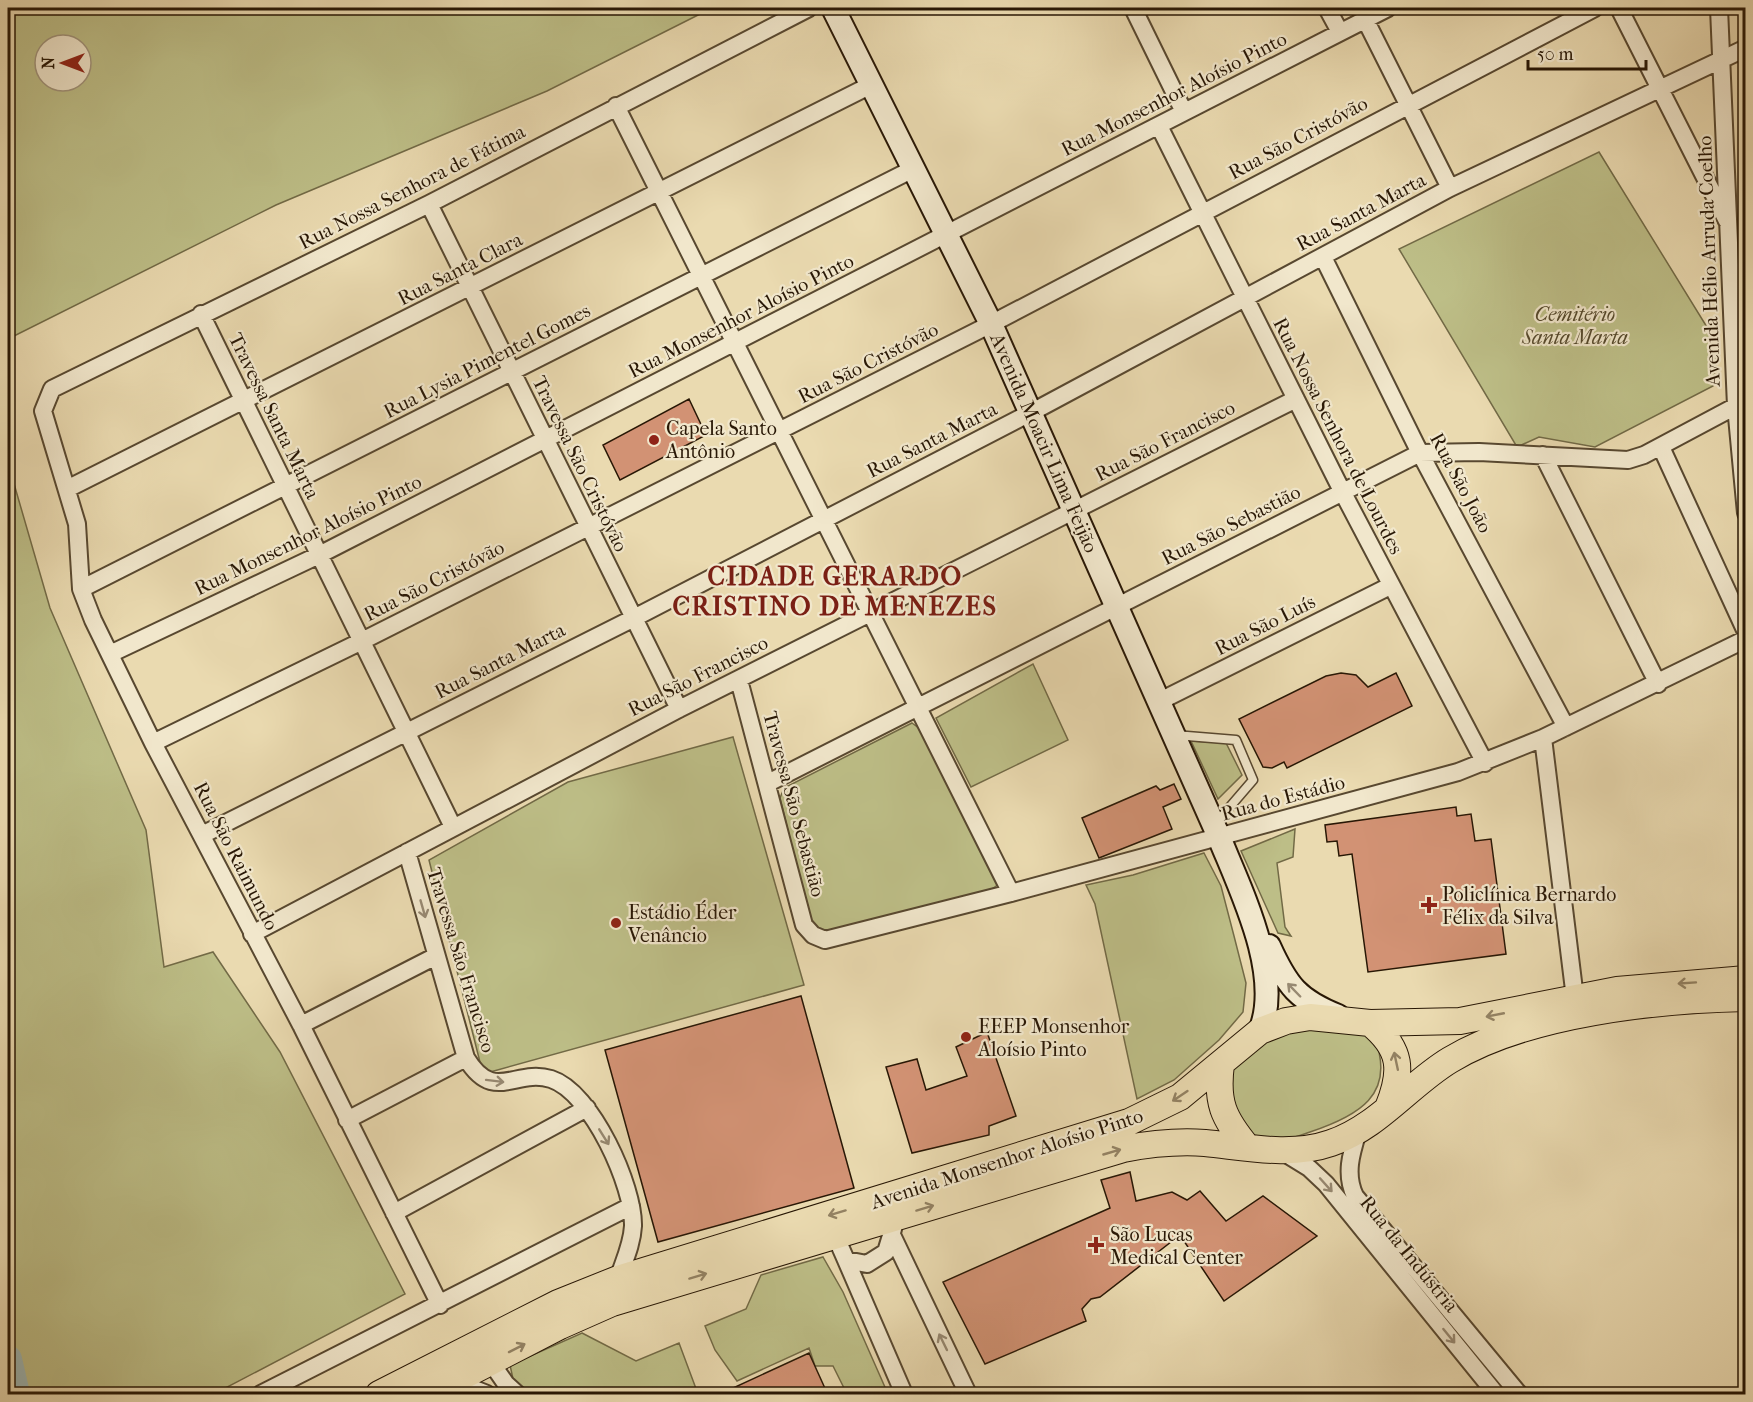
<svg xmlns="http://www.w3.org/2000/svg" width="1753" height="1402" viewBox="0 0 1753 1402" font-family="'IM FELL French Canon',serif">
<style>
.green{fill:#bdbe87;stroke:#726a46;stroke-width:1.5;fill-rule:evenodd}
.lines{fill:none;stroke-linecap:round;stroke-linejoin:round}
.river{stroke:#9cb8b6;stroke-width:28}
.building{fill:#d29274;stroke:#281705;stroke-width:1.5}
.lane-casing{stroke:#584830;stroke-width:11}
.street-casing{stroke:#584830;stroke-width:20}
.secondary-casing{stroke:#281705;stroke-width:26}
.primary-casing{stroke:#281705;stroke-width:28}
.lane{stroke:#f1e7cc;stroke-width:8}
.street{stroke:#f1e7cc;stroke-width:16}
.secondary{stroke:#f1e7cc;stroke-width:22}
.primary{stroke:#eadab0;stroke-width:26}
.oneway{stroke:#978972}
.oneway2{stroke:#938263}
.poi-dot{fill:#8f2418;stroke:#f1e7cc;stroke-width:2}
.labels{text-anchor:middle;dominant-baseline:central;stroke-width:4.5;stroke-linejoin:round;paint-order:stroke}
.street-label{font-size:20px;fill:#281705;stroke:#f1e7cc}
.park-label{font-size:20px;font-style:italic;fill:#55492c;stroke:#f1e7cc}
.poi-label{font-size:20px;fill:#281705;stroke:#f1e7cc;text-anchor:start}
.district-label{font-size:26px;font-weight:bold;letter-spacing:1.5px;fill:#7a1f14;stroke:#f1e7cc}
</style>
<rect width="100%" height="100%" fill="#eadab0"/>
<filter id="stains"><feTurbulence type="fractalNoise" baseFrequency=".00333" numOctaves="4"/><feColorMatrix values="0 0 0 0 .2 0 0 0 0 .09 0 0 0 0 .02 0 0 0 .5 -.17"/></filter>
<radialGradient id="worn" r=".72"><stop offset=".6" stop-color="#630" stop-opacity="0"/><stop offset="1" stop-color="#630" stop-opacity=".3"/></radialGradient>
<path class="green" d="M8,8H712L547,91L276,205L8,339ZM45,45H81V81H45Z
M1599,152L1718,345L1713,386L1595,447L1539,437L1517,447L1399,249Z
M8,463L50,608L146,830L164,967L213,952L280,1052L405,1294L214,1394H8Z
M1033,664L1068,740L971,787L936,718Z
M912,723L920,729L999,884L989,891L830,934L811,925L780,798L784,788Z
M733,737L804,985L483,1074L429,860L568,782Z
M1191,741L1226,743L1242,775L1218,799Z
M1295,829L1293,857L1277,863L1285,927L1291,936L1278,933L1241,851Z
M1204,853L1221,886L1234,936L1246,983L1243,1012L1219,1040L1174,1080L1137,1099L1095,904L1086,885L1133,875Z
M1340,1024L1375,1039C1396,1095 1358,1116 1310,1132C1296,1137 1282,1143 1266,1139C1249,1135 1234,1123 1232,1106C1231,1097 1226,1083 1229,1074C1243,1030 1302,1030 1340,1024Z
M823,1257L843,1292L888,1394H847L833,1366H815L809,1348L737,1381L715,1350L705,1326L746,1309L761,1275Z
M582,1333L636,1361L679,1343L698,1394H530L513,1379L510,1365Z"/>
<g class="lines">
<path class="river" d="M8,1359L16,1394"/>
</g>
<path class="building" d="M689,399L706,435L620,480L603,445Z
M1341,673L1356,675L1368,687L1396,673L1412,706L1287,768L1284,762L1272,768L1263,767L1239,719L1326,676Z
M1174,784L1181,799L1163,807L1172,829L1099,858L1082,818L1156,786L1160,790Z
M1456,807L1457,816L1471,814L1475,841L1491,839L1506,954L1368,972L1352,854L1339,856L1337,841L1327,842L1325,825Z
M801,996L854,1188L658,1242L605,1050Z
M987,1032L1016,1116L989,1126V1135L912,1153L886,1067L917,1059L926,1090L967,1076L956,1047Z
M1130,1172L1136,1201L1172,1192L1187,1200L1200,1191L1226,1221L1263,1196L1317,1236L1224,1301L1180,1235L1100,1297L1091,1299L1082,1309L1086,1321L985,1364L943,1282L1110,1208L1101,1180Z
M809,1353L828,1395H718Z"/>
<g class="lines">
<g class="lane-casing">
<path id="lane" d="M1175,735L1236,740L1253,780L1216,823"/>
</g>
<g class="street-casing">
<path id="street" d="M1133,8L1184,112
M1327,8L1340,32
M1619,8L1727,221
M1719,8L1736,406L1746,513
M1365,19L1450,188
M616,106L1011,893
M1159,126L1342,491L1485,763
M429,204L679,709
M1323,257L1420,453L1566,727
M201,314L453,827
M1661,447L1746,632
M1543,455L1658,684
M67,489L871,85
M81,589L913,169
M110,654L319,555L1388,8
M739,680L804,925L813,935L825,940L1011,893L1458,772L1543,738L1746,639
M1160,701L1390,586
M1543,738L1575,998
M153,743L362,641L991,324L1595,8
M768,783L1420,453L1479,452L1628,460L1644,455L1736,406
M202,835L634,618L1032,412L1450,188L1746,48
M407,852L466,1058C494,1104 515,1068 551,1079C592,1092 634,1187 633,1226C632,1245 624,1261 618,1279
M252,934L679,709L1296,399
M301,1025L436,956
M347,1120L466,1058
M1359,1128C1352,1151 1344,1173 1355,1196L1519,1394
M1283,1152L1309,1168L1326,1184L1496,1394
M394,1213L587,1108
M835,1235L846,1260L867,1264L886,1252L893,1229
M892,1235L968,1394
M846,1260L904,1394
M440,1305L301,1025L153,743L93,620L81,589L77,524L43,411L52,389L429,204L809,8
M490,1361L506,1384L517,1394
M454,1381L487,1394
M261,1394L631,1206"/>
</g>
<g class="secondary-casing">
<path id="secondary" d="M833,8L991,324L1219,837C1241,891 1283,975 1260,1031
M1269,946C1287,986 1298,1000 1338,1016"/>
</g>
<g class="primary-casing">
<path id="primary" d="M1370,1023C1402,1049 1403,1071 1388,1108
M1221,1064C1216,1102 1223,1118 1248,1148
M379,1394L558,1303L618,1279L1129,1122L1180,1097L1260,1031L1286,1021L1310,1017L1370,1023L1460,1021L1617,990L1746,979
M428,1394L560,1326L612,1303L1123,1149C1149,1144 1178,1141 1205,1143C1246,1147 1291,1157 1331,1143C1377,1128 1410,1084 1450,1060C1528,1013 1656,1000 1746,998"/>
</g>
<use href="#lane" class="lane"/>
<use href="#street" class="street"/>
<use href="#secondary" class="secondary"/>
<use href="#primary" class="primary"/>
</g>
<defs><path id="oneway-shaft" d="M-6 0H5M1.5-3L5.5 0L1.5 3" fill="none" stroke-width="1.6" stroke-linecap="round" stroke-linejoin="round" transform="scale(1.5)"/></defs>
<g class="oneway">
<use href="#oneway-shaft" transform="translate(423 909) rotate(74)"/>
<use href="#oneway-shaft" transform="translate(1294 990) rotate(-134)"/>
<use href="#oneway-shaft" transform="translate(495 1081) rotate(7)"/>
<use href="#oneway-shaft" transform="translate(604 1137) rotate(58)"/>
<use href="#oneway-shaft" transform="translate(1326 1185) rotate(48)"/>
<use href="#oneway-shaft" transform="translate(1449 1336) rotate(51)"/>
<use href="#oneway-shaft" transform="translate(943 1342) rotate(-116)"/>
</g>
<g class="oneway2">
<use href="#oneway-shaft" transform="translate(1687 983) rotate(176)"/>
<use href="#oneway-shaft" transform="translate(1495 1015) rotate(169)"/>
<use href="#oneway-shaft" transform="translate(1396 1061) rotate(-102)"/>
<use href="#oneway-shaft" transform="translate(1180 1096) rotate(146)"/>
<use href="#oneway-shaft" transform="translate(1112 1152) rotate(-16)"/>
<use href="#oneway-shaft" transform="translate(925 1208) rotate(-17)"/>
<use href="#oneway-shaft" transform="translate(837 1213) rotate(163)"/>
<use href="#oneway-shaft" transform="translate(698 1276) rotate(-17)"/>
<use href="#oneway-shaft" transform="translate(517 1348) rotate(-27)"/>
</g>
<g class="poi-dot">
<circle cx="654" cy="440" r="6"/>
<path d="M1426 896h6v6h6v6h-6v6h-6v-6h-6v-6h6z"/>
<circle cx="616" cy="923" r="6"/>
<circle cx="966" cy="1037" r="6"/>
<path d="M1093 1236h6v6h6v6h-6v6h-6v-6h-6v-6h6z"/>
</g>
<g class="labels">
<g class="street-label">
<text transform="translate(1174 94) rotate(-27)">Rua Monsenhor Aloísio Pinto</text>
<text transform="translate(1298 138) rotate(-28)">Rua São Cristóvão</text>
<text transform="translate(412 187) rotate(-27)">Rua Nossa Senhora de Fátima</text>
<text transform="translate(1361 212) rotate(-28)">Rua Santa Marta</text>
<text transform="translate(1709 261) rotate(-92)">Avenida Hélio Arruda Coelho</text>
<text transform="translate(460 269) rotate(-27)">Rua Santa Clara</text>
<text transform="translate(741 316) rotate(-27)">Rua Monsenhor Aloísio Pinto</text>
<text transform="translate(487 361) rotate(-27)">Rua Lysia Pimentel Gomes</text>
<text transform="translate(868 363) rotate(-27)">Rua São Cristóvão</text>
<text transform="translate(274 416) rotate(64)">Travessa Santa Marta</text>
<text transform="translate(1338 436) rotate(63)">Rua Nossa Senhora de Lourdes</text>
<text transform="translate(932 440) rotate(-27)">Rua Santa Marta</text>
<text transform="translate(1165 441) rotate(-27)">Rua São Francisco</text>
<text transform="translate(1044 443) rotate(66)">Avenida Moacir Lima Feijão</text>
<text transform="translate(580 464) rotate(64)">Travessa São Cristóvão</text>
<text transform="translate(1461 483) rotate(62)">Rua São João</text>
<text transform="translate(1231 525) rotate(-27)">Rua São Sebastião</text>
<text transform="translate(308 535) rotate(-26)">Rua Monsenhor Aloísio Pinto</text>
<text transform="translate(434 581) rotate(-27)">Rua São Cristóvão</text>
<text transform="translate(1265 625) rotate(-27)">Rua São Luís</text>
<text transform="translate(500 661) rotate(-27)">Rua Santa Marta</text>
<text transform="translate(698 676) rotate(-27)">Rua São Francisco</text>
<text transform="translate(1283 798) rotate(-15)">Rua do Estádio</text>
<text transform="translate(794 804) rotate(75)">Travessa São Sebastião</text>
<text transform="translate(236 856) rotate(63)">Rua São Raimundo</text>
<text transform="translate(461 960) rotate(73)">Travessa São Francisco</text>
<text transform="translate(1007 1159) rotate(-18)">Avenida Monsenhor Aloísio Pinto</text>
<text transform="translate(1409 1254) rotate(51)">Rua da Indústria</text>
</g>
<g class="park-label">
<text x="1575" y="314">Cemitério<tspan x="1575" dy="23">Santa Marta</tspan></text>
</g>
<g class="poi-label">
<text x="666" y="428">Capela Santo<tspan x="666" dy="23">Antônio</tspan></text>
<text x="1442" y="894">Policlínica Bernardo<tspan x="1442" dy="23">Félix da Silva</tspan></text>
<text x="628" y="912">Estádio Éder<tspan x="628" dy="23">Venâncio</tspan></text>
<text x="978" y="1026">EEEP Monsenhor<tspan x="978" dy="23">Aloísio Pinto</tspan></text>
<text x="1110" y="1234">São Lucas<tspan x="1110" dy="23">Medical Center</tspan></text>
</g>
<g class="district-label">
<text x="835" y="576">CIDADE GERARDO<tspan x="835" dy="30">CRISTINO DE MENEZES</tspan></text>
</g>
</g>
<rect width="1753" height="1402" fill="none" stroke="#eadab0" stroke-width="30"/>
<rect x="9" y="9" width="1735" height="1384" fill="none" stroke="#281705" stroke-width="3"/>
<rect x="15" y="15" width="1723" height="1372" fill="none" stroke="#281705" stroke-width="1.5"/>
<g transform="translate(63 63) rotate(270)"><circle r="28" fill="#f1e7cc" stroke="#a1947c" stroke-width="1.5"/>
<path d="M0-4.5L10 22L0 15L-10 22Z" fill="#8f2418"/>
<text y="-9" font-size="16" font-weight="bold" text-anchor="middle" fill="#281705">N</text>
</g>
<path d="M1528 60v9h118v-9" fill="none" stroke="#281705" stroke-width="3"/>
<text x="1537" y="60" font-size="18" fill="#281705" stroke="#f1e7cc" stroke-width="4.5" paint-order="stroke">50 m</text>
<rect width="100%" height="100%" filter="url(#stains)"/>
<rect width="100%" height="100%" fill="url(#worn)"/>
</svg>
